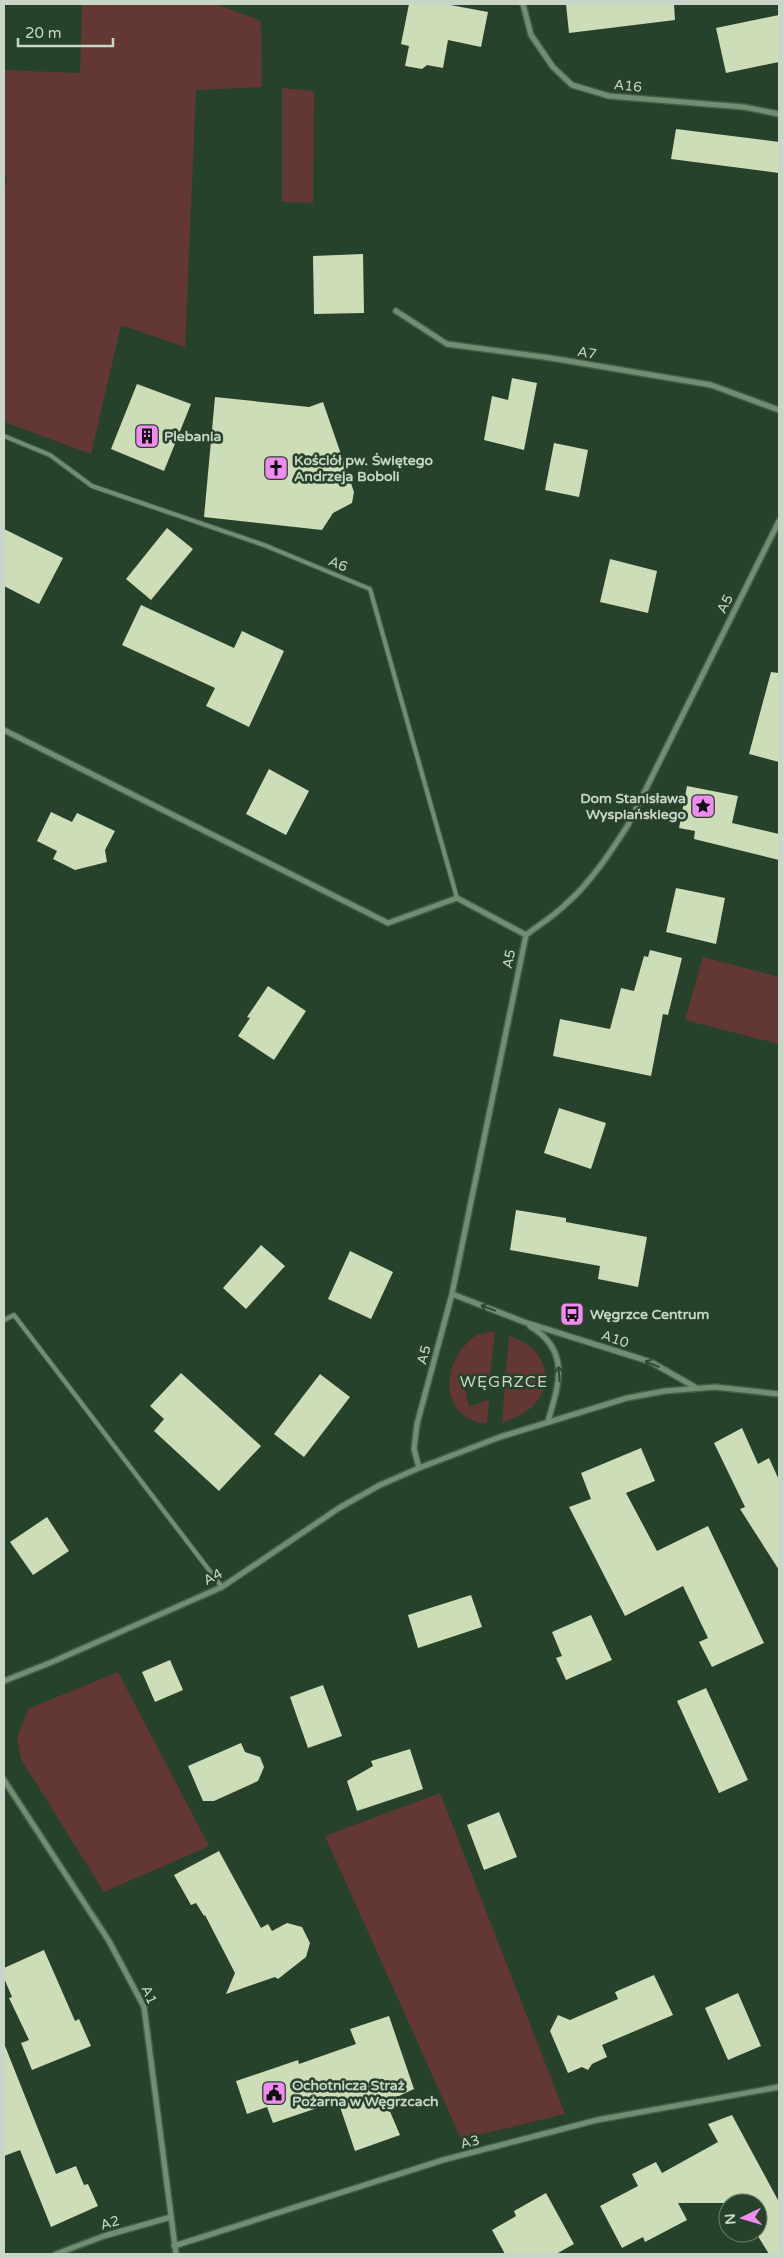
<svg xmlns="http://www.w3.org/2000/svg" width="783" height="2258" viewBox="0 0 783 2258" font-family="'Varela Round',sans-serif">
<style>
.green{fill:#633833}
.building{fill:#cdddb8}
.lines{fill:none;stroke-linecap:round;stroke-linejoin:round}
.service-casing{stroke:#465c48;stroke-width:6}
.minor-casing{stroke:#465c48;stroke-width:8}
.service{stroke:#718e72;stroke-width:4}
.minor{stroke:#718e72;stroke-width:5}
.oneway{stroke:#2e4a31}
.labels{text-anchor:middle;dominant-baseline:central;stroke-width:5;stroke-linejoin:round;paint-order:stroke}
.street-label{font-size:14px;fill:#c7d6c7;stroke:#27422a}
.poi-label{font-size:14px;font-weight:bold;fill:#c7d6c7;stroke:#27422a;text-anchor:start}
.quarter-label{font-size:16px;letter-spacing:1px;fill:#c7d6c7;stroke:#27422a}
</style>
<rect width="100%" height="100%" fill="#27422a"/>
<path class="green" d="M82,4H216L261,21L262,87L196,90L185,347L121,325L91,454L4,422V196L7,178L4,174V70L80,73Z
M282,88L314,91L313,203L282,202Z
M703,957L779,977V1044L685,1020Z
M495,1331L490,1375L464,1384L469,1406L489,1400L487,1424C439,1419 440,1362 473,1338C478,1333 488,1333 495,1331Z
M509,1336C538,1344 557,1372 538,1400C530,1412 515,1418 502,1423Z
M118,1672L209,1846L104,1892L21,1759L17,1738L28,1709Z
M440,1793L565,2114L461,2139L325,1836Z"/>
<path class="building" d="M409,4H445L488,12L481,47L448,40L443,68L427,65L422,69L405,66L409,46L401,44Z
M566,4H674L675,20L569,33Z
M779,15V62L726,73L716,28Z
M676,129L779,142V173L671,159Z
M363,254L364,313L314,314L313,256Z
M512,378L537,383L524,450L484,440L492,396L508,400Z
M137,384L191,404L164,471L111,449Z
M215,397L309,407L323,402L354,492L352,503L333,513L322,530L204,517Z
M554,443L588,450L579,497L545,490Z
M167,528L193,549L151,600L126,579Z
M4,529L63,558L39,604L4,586Z
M610,559L657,571L648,613L600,602Z
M141,605L234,648L242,631L284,651L249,727L206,706L215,688L122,645Z
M771,672L779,673V762L749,754Z
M269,769L309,791L286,835L246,814Z
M687,786L738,796L732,823L779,834V860L694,839L695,831L679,828Z
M51,812L72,822L77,813L115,831L105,850L107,862L75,870L53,859L57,851L37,841Z
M676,888L725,898L716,944L666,932Z
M650,950L682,958L668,1015L663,1014L651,1076L553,1056L560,1019L610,1029L621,988L634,991L644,956L648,957Z
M268,986L306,1011L274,1060L238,1036L250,1018L247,1017Z
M559,1108L606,1123L591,1169L544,1153Z
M516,1210L566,1218V1222L647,1237L638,1287L598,1279L600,1266L510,1250Z
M261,1245L285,1266L246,1309L223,1288Z
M350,1251L393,1272L371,1319L328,1299Z
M181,1373L261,1446L219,1491L154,1431L164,1419L150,1406Z
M320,1374L350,1397L304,1457L274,1434Z
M742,1428L758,1464L769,1458L779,1480V1570L740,1509L745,1507L714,1443Z
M641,1448L655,1481L626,1493L657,1551L708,1526L764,1643L712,1667L699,1642L708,1638L683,1586L625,1616L569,1507L591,1499L581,1473Z
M47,1517L69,1551L33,1575L10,1542Z
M471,1595L482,1627L418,1648L408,1615Z
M591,1615L612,1660L566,1680L556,1658L562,1656L552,1632Z
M170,1660L183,1690L155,1702L142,1672Z
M323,1685L342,1736L308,1748L290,1697Z
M706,1688L748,1780L719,1793L677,1701Z
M241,1743L245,1752L260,1757L264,1767L258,1781L214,1801H203L188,1766Z
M410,1749L423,1789L357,1811L347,1781L373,1766L371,1761Z
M499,1812L517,1857L484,1870L467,1825Z
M219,1851L261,1928L268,1924L272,1931L287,1923L302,1927L310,1943L306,1957L278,1979L275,1977L226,1994L235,1973L205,1915L204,1916L196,1903L191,1905L174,1875Z
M44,1950L75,2021L79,2019L91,2046L32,2070L21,2043L29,2040L9,1998L12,1997L4,1978V1968Z
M654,1975L673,2015L602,2045L607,2057L592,2064L588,2070L582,2067L568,2073L550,2031L558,2015L570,2020L618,1999L615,1992Z
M738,1993L761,2046L728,2060L705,2008Z
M389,2016L414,2089L386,2102L400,2135L355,2151L338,2101L273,2123L267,2107L247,2114L236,2081L298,2060L299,2064L356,2044L350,2029Z
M5,2046L56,2174L76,2166L84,2185L88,2184L98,2206L51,2227L20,2150L4,2156Z
M732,2115L779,2202V2254H769L756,2233H758V2203H678L687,2220L645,2242L643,2237L622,2248L600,2206L638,2186L632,2174L656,2162L662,2173L718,2142L708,2124Z
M546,2193L574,2244L556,2254H505L492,2230L516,2216L514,2211Z"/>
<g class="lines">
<g class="service-casing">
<path id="service" d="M4,436L50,455L92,486L264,545L370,589L457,898
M4,1320L14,1315L222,1587"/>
</g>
<g class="minor-casing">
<path id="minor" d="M523,4L531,35L553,67L572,85L609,96L744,107L779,114
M396,311L447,344L551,358L711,385L779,410
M4,730L388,923L457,898L526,935
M452,1294L524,1322L651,1362L695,1387
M530,1326C571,1351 559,1384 548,1421
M419,1468L414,1449L417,1424L452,1294L526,935C539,925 554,916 566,904C591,882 610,853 628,825L779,521
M4,1681L52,1662L222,1587L339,1508L380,1485L419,1468L500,1437L627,1398L665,1391L715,1387L779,1394
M4,1780L109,1941L144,2007L176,2254
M174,2246L443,2160L597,2120L779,2087
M56,2254L104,2236L171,2217"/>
</g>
<use href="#service" class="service"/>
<use href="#minor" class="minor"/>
</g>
<defs><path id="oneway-shaft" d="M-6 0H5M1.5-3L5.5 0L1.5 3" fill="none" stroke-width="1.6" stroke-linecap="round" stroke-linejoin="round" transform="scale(1.25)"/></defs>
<g class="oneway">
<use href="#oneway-shaft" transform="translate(488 1308) rotate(-159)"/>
<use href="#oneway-shaft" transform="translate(652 1364) rotate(-157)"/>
<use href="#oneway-shaft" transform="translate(559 1374) rotate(-94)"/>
</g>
<defs>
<g id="building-square" transform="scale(1.25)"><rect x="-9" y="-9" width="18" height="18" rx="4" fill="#f28af3" stroke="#27422a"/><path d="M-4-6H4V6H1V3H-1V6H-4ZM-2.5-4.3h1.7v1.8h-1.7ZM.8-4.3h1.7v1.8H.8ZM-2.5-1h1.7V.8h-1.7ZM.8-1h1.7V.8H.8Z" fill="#111"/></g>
<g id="church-square" transform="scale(1.25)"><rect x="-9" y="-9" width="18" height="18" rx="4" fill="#f28af3" stroke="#27422a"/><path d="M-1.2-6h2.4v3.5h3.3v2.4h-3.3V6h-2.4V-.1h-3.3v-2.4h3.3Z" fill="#111"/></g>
<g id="sight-square" transform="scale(1.25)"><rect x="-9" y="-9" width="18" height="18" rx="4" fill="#f28af3" stroke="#27422a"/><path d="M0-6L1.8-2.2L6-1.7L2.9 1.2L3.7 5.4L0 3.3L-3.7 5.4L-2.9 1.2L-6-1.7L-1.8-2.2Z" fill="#111"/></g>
<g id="bus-square" transform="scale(1.25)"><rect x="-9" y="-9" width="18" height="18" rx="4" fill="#f28af3" stroke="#27422a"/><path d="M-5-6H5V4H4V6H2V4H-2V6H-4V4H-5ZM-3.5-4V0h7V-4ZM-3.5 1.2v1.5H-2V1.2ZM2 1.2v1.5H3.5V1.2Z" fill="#111"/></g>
<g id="civic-square" transform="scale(1.25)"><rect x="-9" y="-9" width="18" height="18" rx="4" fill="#f28af3" stroke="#27422a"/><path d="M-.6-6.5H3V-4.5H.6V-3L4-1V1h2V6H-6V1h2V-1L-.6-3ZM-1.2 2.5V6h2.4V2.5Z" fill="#111"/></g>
</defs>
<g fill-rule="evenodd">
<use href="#building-square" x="147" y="436"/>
<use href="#church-square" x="276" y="468"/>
<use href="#sight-square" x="703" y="806"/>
<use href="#bus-square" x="572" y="1314"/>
<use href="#civic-square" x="274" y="2093"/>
</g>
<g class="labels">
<g class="street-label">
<text transform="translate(628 86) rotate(6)">A16</text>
<text transform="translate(587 353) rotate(10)">A7</text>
<text transform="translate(338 564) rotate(23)">A6</text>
<text transform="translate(725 604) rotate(-64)">A5</text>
<text transform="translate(509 959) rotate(-78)">A5</text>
<text transform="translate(615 1339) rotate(18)">A10</text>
<text transform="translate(424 1355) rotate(-75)">A5</text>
<text transform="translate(213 1577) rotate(-28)">A4</text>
<text transform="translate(149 1995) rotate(66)">A1</text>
<text transform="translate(470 2142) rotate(-15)">A3</text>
<text transform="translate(110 2223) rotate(-17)">A2</text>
</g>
<g class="poi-label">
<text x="164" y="436">Plebania</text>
<text x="294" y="460">Kościół pw. Świętego<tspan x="294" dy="16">Andrzeja Boboli</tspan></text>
<text x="686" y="798" text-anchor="end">Dom Stanisława<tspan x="686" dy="16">Wyspiańskiego</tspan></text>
<text x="590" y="1314">Węgrzce Centrum</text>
<text x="292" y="2085">Ochotnicza Straż<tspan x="292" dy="16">Pożarna w Węgrzcach</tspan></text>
</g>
<g class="quarter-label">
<text x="504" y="1382">WĘGRZCE</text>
</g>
</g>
<rect width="783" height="2258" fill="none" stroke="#c7d6c7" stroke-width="10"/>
<g transform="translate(743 2218) rotate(265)"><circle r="24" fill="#27422a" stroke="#677d69"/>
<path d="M0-4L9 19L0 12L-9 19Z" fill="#f28af3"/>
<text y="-8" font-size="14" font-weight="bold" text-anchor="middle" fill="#c7d6c7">N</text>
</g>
<path d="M18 38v8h95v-8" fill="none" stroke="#c7d6c7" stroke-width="2.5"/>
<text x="25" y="38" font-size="15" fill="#c7d6c7" stroke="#27422a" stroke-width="4" paint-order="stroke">20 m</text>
</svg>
